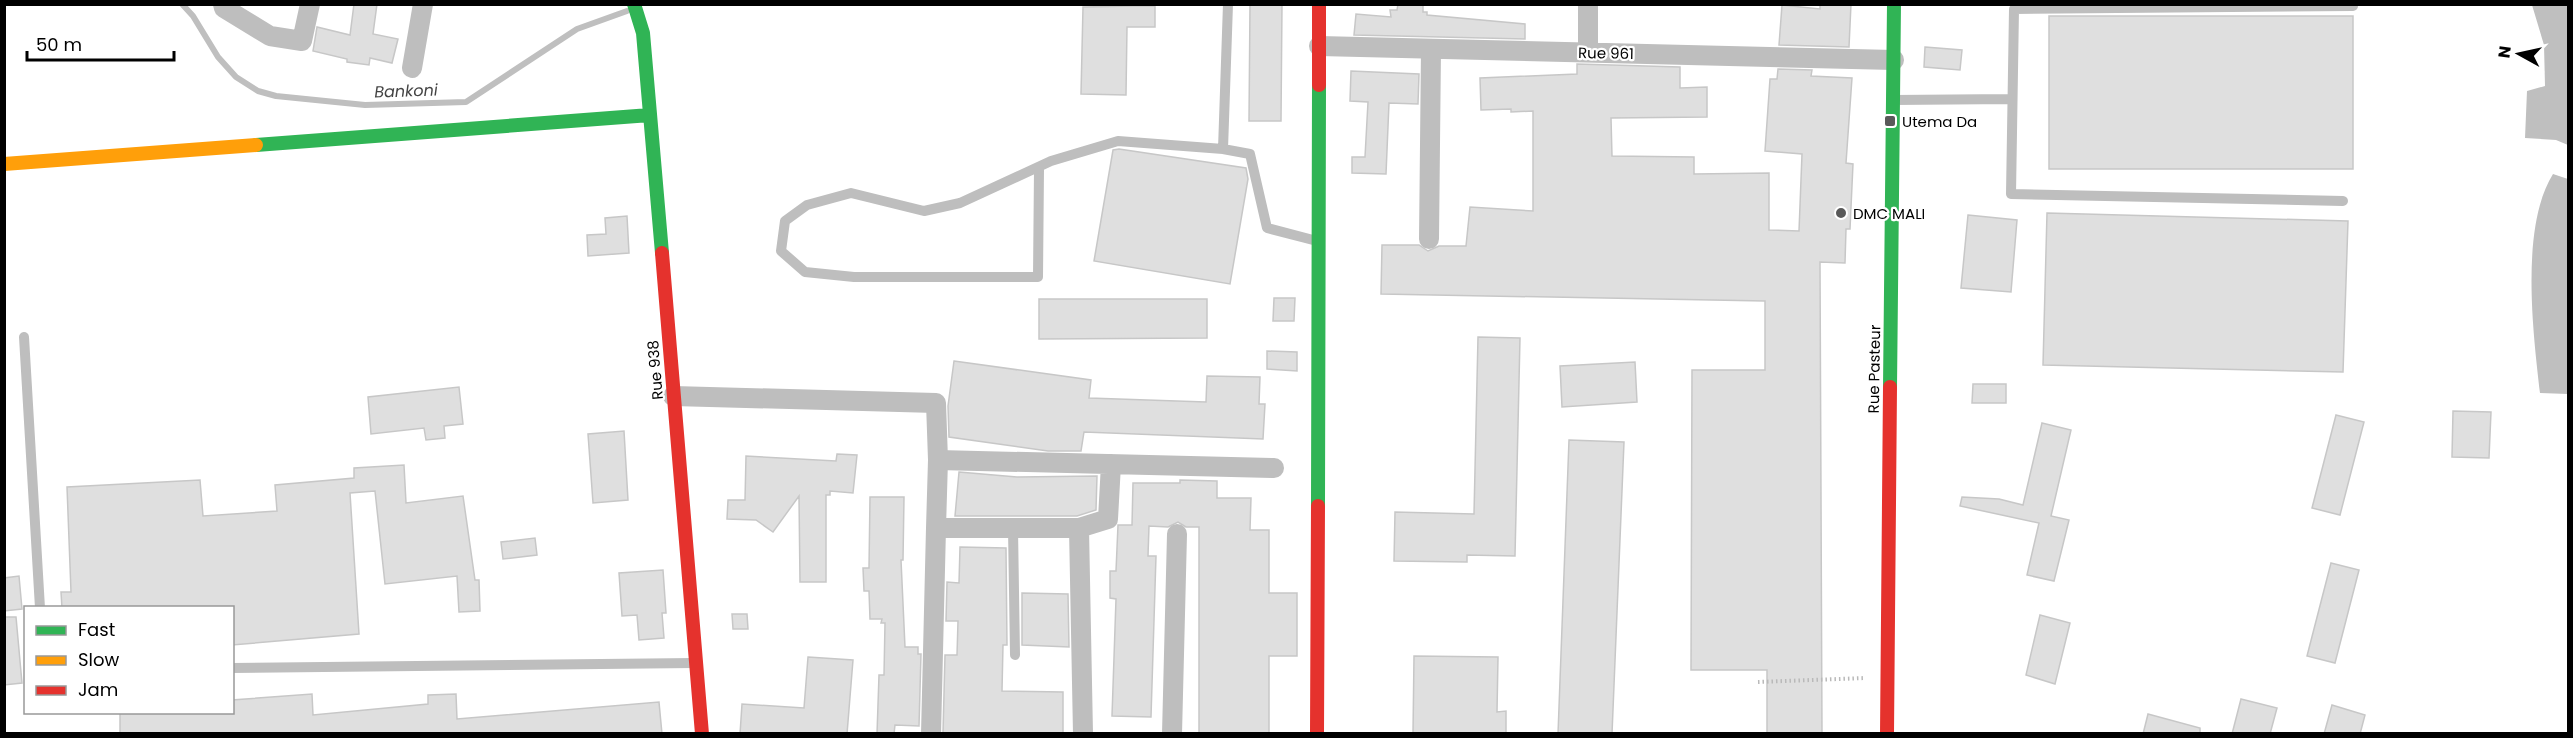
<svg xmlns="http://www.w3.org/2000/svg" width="2573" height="738" viewBox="0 0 2573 738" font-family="Poppins,sans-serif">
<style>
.water{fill:#bfbfbf}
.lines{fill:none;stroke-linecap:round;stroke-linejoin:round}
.stream{stroke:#bfbfbf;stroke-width:6}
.building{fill:#dfdfdf;stroke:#c7c7c7;stroke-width:1.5}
.path{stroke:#b9b9b9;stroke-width:4;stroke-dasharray:1.5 3;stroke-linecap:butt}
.lane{stroke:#bebebe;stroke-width:10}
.street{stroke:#bebebe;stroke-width:20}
.fast{stroke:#30b455;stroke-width:14}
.slow{stroke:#ff9f0a;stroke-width:14}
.jam{stroke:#e5322d;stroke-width:14}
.poi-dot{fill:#595959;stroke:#fff;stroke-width:2}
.labels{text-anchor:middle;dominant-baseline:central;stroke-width:4.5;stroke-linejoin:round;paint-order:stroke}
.street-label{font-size:15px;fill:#000;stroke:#fff}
.poi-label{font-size:15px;fill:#000;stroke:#fff;text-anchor:start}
.water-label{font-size:16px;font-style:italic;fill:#444;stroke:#fff}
</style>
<rect width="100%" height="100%" fill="#fff"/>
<path class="water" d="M2532,5H2568V145L2556,140L2525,138L2527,91L2545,86L2544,45Z
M2553,174L2568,179V394L2540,393C2533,332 2520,227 2553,174Z"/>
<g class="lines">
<path class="stream" d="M182,4L193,16L218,57L236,77L258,91L276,96L365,105L466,102L577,29L627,11"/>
</g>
<path class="building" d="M354,4H377L373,34L398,39L392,63L370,58L369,65L347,62V59L313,51L317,27L350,35Z
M1250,4H1282L1281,121H1249Z
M1398,4H1423V12H1427V15L1525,24V39L1354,35L1356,14L1391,17L1390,10H1397Z
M1820,4H1851L1849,47L1779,45L1782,5L1820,9Z
M1133,6H1155V27H1127L1126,95L1081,94L1083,7Z
M2049,16H2353V169H2049Z
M1925,47L1962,50L1960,70L1924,67Z
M1577,64L1680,67V88L1707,87V117L1611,118L1612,156L1694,157V174L1769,173V230L1799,231L1802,154L1765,151L1770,79H1777L1778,69L1812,70L1811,76L1852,78L1846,163L1853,164L1850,229H1846L1845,263L1820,262L1822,734H1767V670H1691L1692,370H1765V301L1381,294L1382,245H1419L1428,251L1439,246H1466L1470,207L1533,211V111L1511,112V109L1481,110L1480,78L1577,74Z
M1351,71L1419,74L1418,104L1389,103L1386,174L1352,173V157H1365L1368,102L1350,101Z
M1119,149L1246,168L1248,179L1230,284L1094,261L1113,150Z
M2047,213L2348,221L2343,372L2043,365Z
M1968,215L2017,220L2011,292L1961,288Z
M627,216L629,253L588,256L587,235L606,234L605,218Z
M1274,298H1295L1294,321H1273Z
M1039,299H1207V338L1039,339Z
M1478,337L1520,338L1515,556L1467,555V562L1394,561L1395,512L1474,514Z
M1267,351L1297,352V371L1267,369Z
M954,361L1091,380L1089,398L1206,402L1207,376L1260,377L1259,404H1265L1263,439L1084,432L1081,451H1048L949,437L948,406Z
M1635,362L1637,402L1562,407L1560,366Z
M1973,384H2006V403H1972Z
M459,387L463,424L444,426L445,438L426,440L424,428L371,434L368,397Z
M2453,411L2491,412L2489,458L2452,457Z
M2336,415L2364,422L2340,515L2312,508Z
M2042,423L2071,430L2051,516L2069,520L2054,581L2027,575L2039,523L1960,506L1962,497L1999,499L2023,505Z
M624,431L628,500L593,503L588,434Z
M1569,440L1624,442L1612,734H1558Z
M837,454L857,455L853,493L830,491V495H826V582H800L799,496L773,532L756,520L727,519L728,500H745L746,456L836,461Z
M404,465L406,503L463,496L475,580H479L480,611L459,612L457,576L385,584L375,491L350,493L359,634L232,645V608H62L61,592H71L67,487L200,480L203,516L277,511L275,485L354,478V468Z
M959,472L1017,477L1097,476L1096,510L1077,516H955Z
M1180,480L1217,481V498H1251L1250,530H1269V593H1297V656H1269V734H1199V527H1186L1178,522L1168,527L1149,526L1148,556H1156L1151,717L1112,716L1116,599L1110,598V571H1116L1118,525H1132L1133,483H1180Z
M870,497H904L903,560H901L905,647H918V654H921L919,726L895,725L894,734H877L879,675H884L885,623H881L882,619H870L869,591H864L863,568H869Z
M535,538L537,555L503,559L501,542Z
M960,547L1006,548L1007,645H1003L1002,691L1063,692V734L943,733L945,655H957L958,621H946L947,582L959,583Z
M2331,563L2359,570L2335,663L2307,656Z
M663,570L666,613H662L664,638L639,640L637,615L622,616L619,573Z
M19,576L22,609L4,611V578Z
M1022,593L1068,594L1069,647L1022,645Z
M732,614H747L748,629H733Z
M2040,615L2070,623L2055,684L2026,675Z
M4,617H16L22,683L4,685Z
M1414,656L1498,657L1497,712L1506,711V734H1413Z
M808,657L853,660L847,734H740L742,704L804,708Z
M312,694L313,715L428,704V695L456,694L457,719L659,702L662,734H120V712H232V700Z
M2241,699L2277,708L2270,734H2232Z
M2332,705L2365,715L2360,734H2324Z
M2148,714L2200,728V734H2143Z"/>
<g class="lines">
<path class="path" d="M1758,682L1865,678"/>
<path class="lane" d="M1893,100L2012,99
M1223,149L1250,154L1267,228L1317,241
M1039,169L1038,277H854L805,272L781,251L785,221L807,205L851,193L924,211L960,203L1051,161L1118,141L1223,149L1228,4
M2343,201L2011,194L2014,9L2353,6
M24,337L40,608
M1013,528L1015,655
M232,668L694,663"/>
<path class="street" d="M223,4L224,8L270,36L302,41L310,4
M1588,4V52
M1319,46L1894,60
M412,68L423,4
M1429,239L1431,49
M673,396L936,403L938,460
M936,528L938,460L1274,468
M1079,528L1083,734
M931,734L936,528H1079L1108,519L1111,464
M1172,734L1177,534"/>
<path class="fast" d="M634,4L643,33L662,253
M256,145L650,115
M1890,387L1894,4
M1318,506L1319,85"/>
<path class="slow" d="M4,164L256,145"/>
<path class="jam" d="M1319,85V4
M662,253L702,734
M1317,734L1318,506
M1887,734L1890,387"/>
</g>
<g class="poi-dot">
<rect x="1884" y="115" width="12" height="12" rx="3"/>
<circle cx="1841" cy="213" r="6"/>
</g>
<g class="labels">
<g class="street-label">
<text transform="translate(1606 53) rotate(1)">Rue 961</text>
<text transform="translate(1874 369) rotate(-89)">Rue Pasteur</text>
<text transform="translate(655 370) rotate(-95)">Rue 938</text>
</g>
<g class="poi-label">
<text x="1902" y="121">Utema Da</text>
<text x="1853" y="213">DMC MALI</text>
</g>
<g class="water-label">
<text transform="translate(406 91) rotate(-2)">Bankoni</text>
</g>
</g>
<rect width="2573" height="738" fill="none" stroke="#000000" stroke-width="12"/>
<rect x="24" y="606" width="210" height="108" fill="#ffffff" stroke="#999999" stroke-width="1.5"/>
<rect x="36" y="626" width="30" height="9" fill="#30b455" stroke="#999999" stroke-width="1.5"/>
<text x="78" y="636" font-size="18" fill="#000000">Fast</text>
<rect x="36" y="656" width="30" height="9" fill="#ff9f0a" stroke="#999999" stroke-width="1.5"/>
<text x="78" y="666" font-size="18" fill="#000000">Slow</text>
<rect x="36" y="686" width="30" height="9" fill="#e5322d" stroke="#999999" stroke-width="1.5"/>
<text x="78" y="696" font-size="18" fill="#000000">Jam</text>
<g transform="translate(2519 54) rotate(278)" stroke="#ffffff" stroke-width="4.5" paint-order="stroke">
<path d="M0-4.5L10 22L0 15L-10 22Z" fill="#000000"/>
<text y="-9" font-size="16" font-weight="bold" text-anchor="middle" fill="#000000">N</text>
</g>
<path d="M27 51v9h147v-9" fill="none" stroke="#000000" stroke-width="3"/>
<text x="36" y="51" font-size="18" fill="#000000" stroke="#ffffff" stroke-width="4.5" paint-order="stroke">50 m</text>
</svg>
